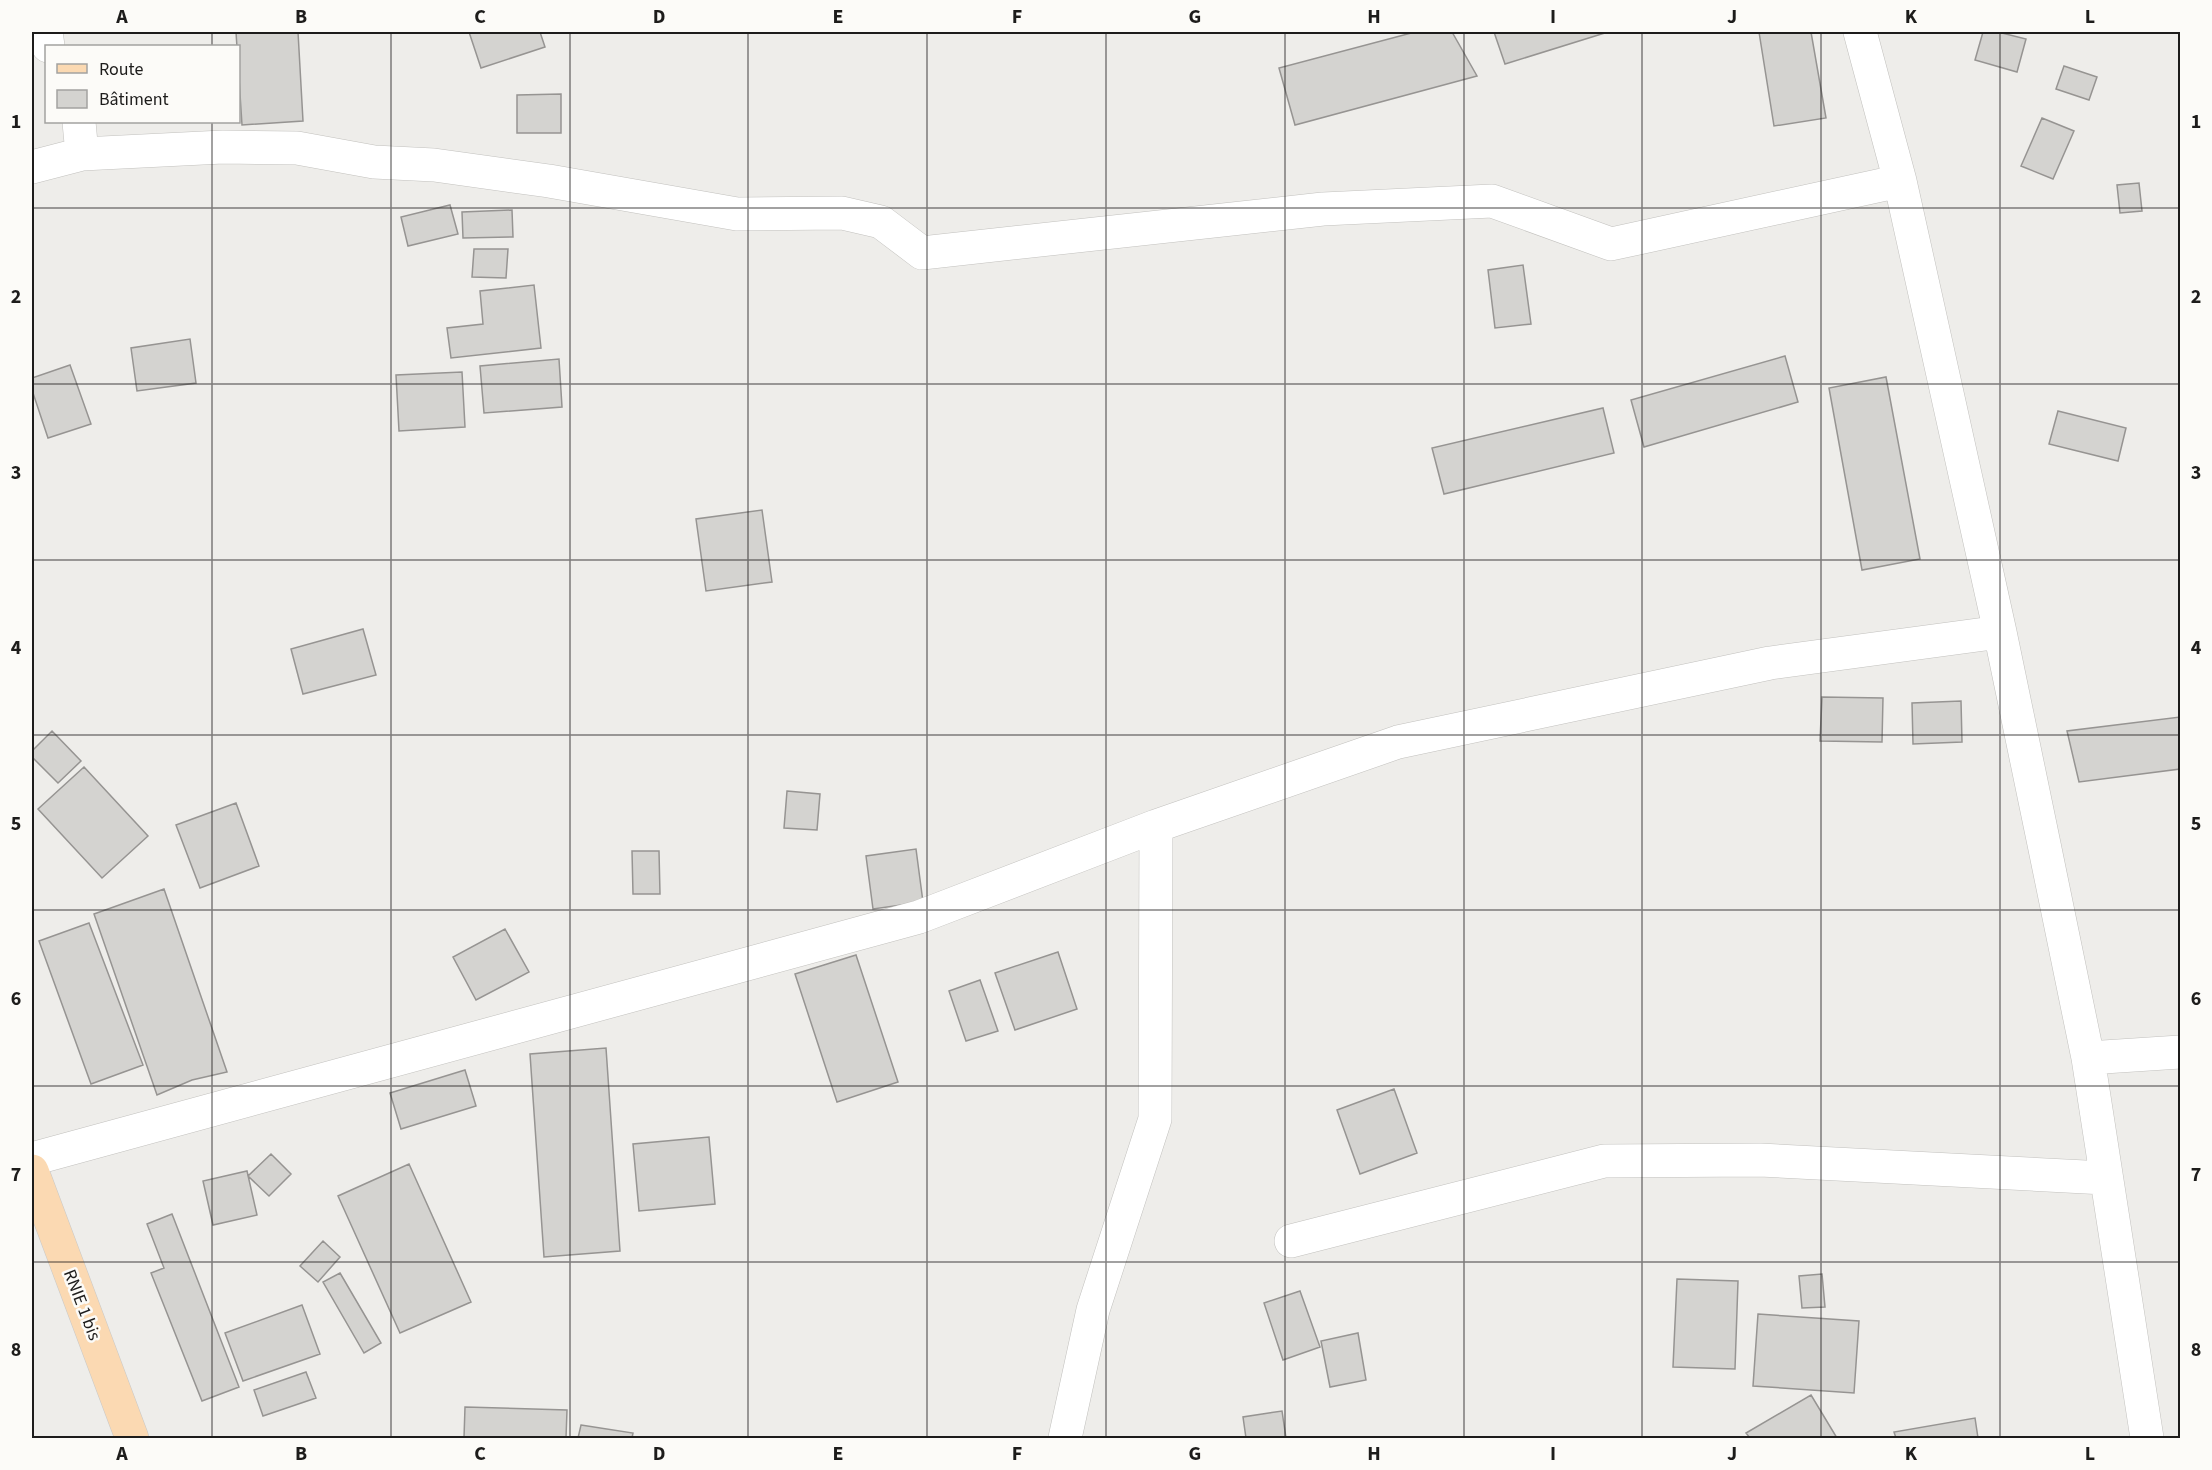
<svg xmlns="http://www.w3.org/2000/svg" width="2212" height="1470" viewBox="0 0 2212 1470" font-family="'Source Sans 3',sans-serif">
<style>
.building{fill:#d4d3d0;stroke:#969492;stroke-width:1.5}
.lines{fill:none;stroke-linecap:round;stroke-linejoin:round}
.minor-casing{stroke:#c2c1be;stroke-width:34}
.major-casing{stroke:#c9c9c8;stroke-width:34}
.minor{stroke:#fff;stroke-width:33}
.major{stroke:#fbd9b2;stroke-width:33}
.grid{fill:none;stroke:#1d1c1b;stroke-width:1.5;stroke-opacity:0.55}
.labels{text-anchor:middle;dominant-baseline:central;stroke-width:5;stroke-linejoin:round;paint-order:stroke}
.street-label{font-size:18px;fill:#1d1c1b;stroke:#fcfbf8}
.neatline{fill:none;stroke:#1d1c1b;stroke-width:2}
.grid-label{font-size:20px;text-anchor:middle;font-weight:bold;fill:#1d1c1b}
</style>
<rect width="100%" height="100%" fill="#eeedea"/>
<path class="building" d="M236,32H298L303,121L242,125Z
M469,32H540L545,47L481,68Z
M1415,32H1452L1477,76L1295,125L1279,68Z
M1494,32H1608L1505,64Z
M1759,32H1811L1826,118L1774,126Z
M1983,32H1998L2026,39L2017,72L1975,60Z
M2064,66L2097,77L2089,100L2056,89Z
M561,94V133H517V95Z
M2042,118L2074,131L2053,179L2021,166Z
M2139,183L2142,211L2120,213L2117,185Z
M450,205L458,234L408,246L401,217Z
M512,210L513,237L463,238L462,212Z
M474,249H508L506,278L472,277Z
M1523,265L1531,324L1495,328L1488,270Z
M534,285L541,348L451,358L447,328L483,324L480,291Z
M190,339L196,383L137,391L131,348Z
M1785,356L1798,402L1644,447L1631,400Z
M559,359L562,407L484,413L480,366Z
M70,365L91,424L48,438L32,390V378Z
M462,372L465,427L399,431L396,375Z
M1886,377L1920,559L1862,570L1829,388Z
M1603,408L1614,453L1444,494L1432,448Z
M2058,411L2126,428L2118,461L2049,444Z
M762,510L772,582L706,591L696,519Z
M363,629L376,675L303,694L291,649Z
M1822,697L1883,698L1882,742L1820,741Z
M1961,701L1962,742L1913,744L1912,703Z
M2180,717V769L2079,782L2067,731Z
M52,731L81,761L58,783L32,757V751Z
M84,767L148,836L102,878L38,809Z
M787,791L820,794L817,830L784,828Z
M236,803L259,866L200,888L176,825Z
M916,849L923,902L873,909L866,856Z
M632,851H659L660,894H633Z
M164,889L227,1072L192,1080L157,1095L94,914Z
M89,923L143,1065L91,1084L39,941Z
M505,929L529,972L476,1000L453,957Z
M1058,952L1077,1009L1015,1030L995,973Z
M856,955L898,1082L837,1102L795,974Z
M980,980L998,1031L966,1041L949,991Z
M606,1048L620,1251L544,1257L530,1054Z
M465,1070L476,1106L401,1129L390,1093Z
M1394,1089L1417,1153L1360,1174L1337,1110Z
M709,1137L715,1204L639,1211L633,1144Z
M271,1154L291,1174L269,1196L248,1176Z
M409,1164L471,1302L400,1333L338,1196Z
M247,1171L257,1215L213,1225L203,1181Z
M172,1214L239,1387L202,1401L151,1273L164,1268L147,1224Z
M323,1241L340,1257L318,1282L300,1266Z
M340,1273L381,1343L364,1353L323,1282Z
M1822,1274L1825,1307L1802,1308L1799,1276Z
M1677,1279L1738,1281L1735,1369L1673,1367Z
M1300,1291L1320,1347L1283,1360L1264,1303Z
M302,1305L320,1354L243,1381L225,1333Z
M1758,1314L1859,1321L1854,1393L1753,1386Z
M1358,1333L1366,1380L1330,1387L1321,1341Z
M306,1372L316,1398L263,1416L254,1390Z
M1811,1395L1837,1438H1750L1746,1433Z
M465,1407L567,1410L566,1438H464Z
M1282,1411L1286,1438H1246L1243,1417Z
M1975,1418L1978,1438H1896L1894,1432Z
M581,1425L633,1433L632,1438H578Z"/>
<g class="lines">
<g class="minor-casing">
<path id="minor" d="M46,32L48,46
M1860,32L1900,181L2000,632L2044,844L2088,1058L2147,1438
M79,122L82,154
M32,167L82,154L223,147L297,148L374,162L434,165L549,181L737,214L842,213L881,222L922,253L1323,209L1492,201L1611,244L1900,181
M2088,1058L2180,1052
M32,1159L919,917L1156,826L1398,742L1770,663L2000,632
M1291,1241L1604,1161L1760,1160L2105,1178
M1065,1438L1093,1310L1155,1119L1156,826"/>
</g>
<g class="major-casing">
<path id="major" d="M32,1171L132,1438"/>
</g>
<use href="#minor" class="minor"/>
<use href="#major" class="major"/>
</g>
<path class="grid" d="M212,32V46M391,32V1438M570,32V1438M748,32V1438M927,32V1438M1106,32V1438M1285,32V1438M1464,32V1438M1642,32V1438M1821,32V1438M2000,32V1438M212,122V1438M32,208H2180M32,384H2180M32,560H2180M32,735H2180M32,910H2180M32,1086H2180M32,1262H2180"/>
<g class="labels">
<g class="street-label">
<text transform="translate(82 1305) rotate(69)">RNIE 1 bis</text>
</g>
</g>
<rect width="2212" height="1470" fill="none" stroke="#fcfbf8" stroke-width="66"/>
<rect x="45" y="45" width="195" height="78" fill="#fcfbf8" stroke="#a3a2a0" stroke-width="1.5"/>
<rect x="57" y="64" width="30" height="9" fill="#fbd9b2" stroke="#a3a2a0" stroke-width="1.5"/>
<text x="99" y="75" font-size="18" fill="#1d1c1b">Route</text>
<rect x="57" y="90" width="30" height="18" fill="#d4d3d0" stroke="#a3a2a0" stroke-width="1.5"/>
<text x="99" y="105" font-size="18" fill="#1d1c1b">Bâtiment</text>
<rect x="33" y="33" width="2146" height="1404" class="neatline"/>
<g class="grid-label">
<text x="122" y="23">A</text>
<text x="301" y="23">B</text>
<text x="480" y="23">C</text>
<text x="659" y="23">D</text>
<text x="838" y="23">E</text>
<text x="1017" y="23">F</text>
<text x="1195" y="23">G</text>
<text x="1374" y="23">H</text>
<text x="1553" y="23">I</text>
<text x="1732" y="23">J</text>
<text x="1911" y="23">K</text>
<text x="2090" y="23">L</text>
<text x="16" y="128">1</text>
<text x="2196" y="128">1</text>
<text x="16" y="303">2</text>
<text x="2196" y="303">2</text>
<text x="16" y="479">3</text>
<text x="2196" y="479">3</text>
<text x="16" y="654">4</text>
<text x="2196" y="654">4</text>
<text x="16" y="830">5</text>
<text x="2196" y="830">5</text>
<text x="16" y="1005">6</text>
<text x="2196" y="1005">6</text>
<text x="16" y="1181">7</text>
<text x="2196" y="1181">7</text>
<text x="16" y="1356">8</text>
<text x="2196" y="1356">8</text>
<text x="122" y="1460">A</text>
<text x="301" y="1460">B</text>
<text x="480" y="1460">C</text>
<text x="659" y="1460">D</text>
<text x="838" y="1460">E</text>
<text x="1017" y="1460">F</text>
<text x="1195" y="1460">G</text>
<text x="1374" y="1460">H</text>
<text x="1553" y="1460">I</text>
<text x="1732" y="1460">J</text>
<text x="1911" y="1460">K</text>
<text x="2090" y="1460">L</text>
</g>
</svg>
